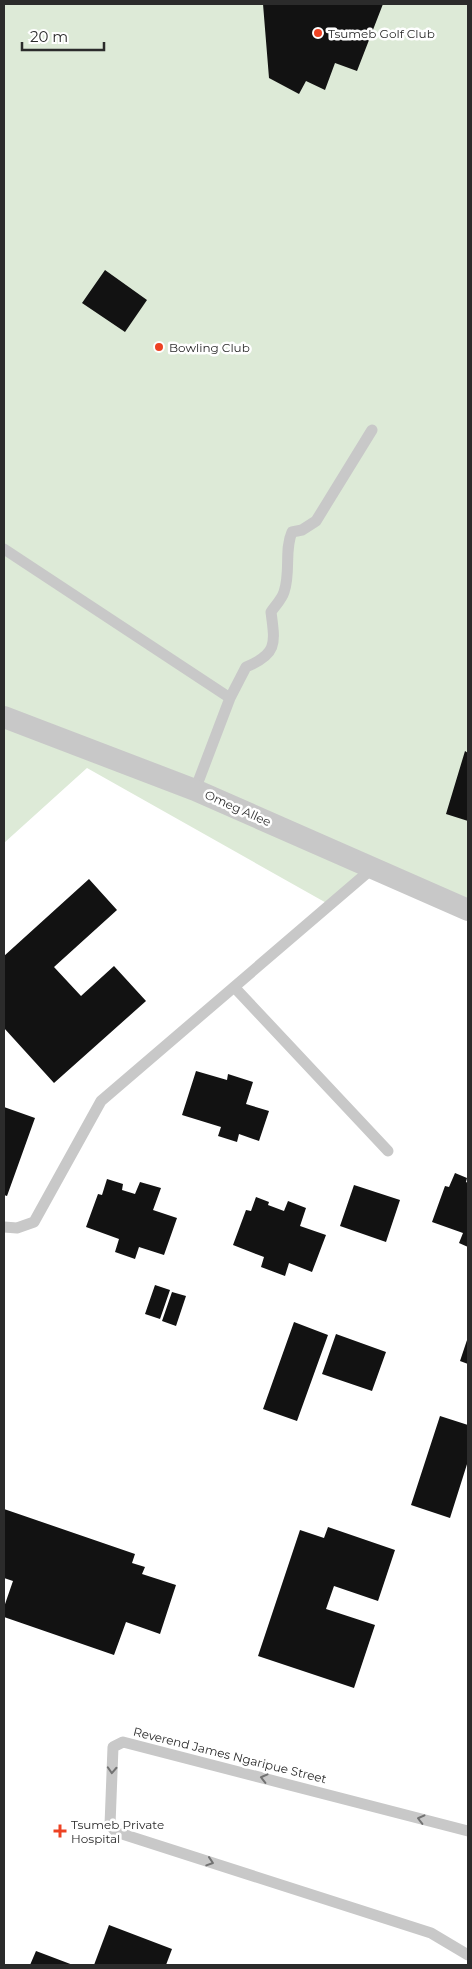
<svg xmlns="http://www.w3.org/2000/svg" width="472" height="1969" viewBox="0 0 472 1969" font-family="Montserrat,sans-serif">
<style>
.green{fill:#ddead7}
.building{fill:#121212}
.lines{fill:none;stroke-linecap:round;stroke-linejoin:round}
.lane{stroke:#c8c8c8;stroke-width:11}
.street{stroke:#c8c8c8;stroke-width:22}
.oneway{stroke:#727272}
.poi-dot{fill:#ed4223;stroke:#fff;stroke-width:2}
.labels{text-anchor:middle;dominant-baseline:central;stroke-width:5;stroke-linejoin:round;paint-order:stroke}
.poi-label{font-size:12px;fill:#2b2b2b;stroke:#fff;text-anchor:start}
.street-label{font-size:12px;fill:#2b2b2b;stroke:#fff}
</style>
<rect width="100%" height="100%" fill="#fff"/>
<path class="green" d="M4,4H468V910L374,867L330,905L87,768L4,843Z"/>
<path class="building" d="M263,4H383L357,71L335,63L325,90L306,81L299,94L269,78Z
M105,270L147,300L125,332L82,303Z
M465,751L468,753V821L446,814Z
M89,879L117,910L54,967L81,996L114,966L146,1001L54,1083L4,1028V956Z
M196,1071L227,1080L228,1074L253,1082L246,1104L269,1111L259,1141L239,1134L237,1142L218,1136L221,1127L182,1115Z
M4,1107L35,1118L7,1196L4,1195Z
M455,1173L467,1178L466,1182L468,1183V1247L459,1243L463,1233L432,1222L445,1186L449,1187Z
M107,1179L123,1184L122,1190L135,1194L140,1182L161,1188L153,1210L177,1218L164,1255L139,1247L135,1259L115,1252L119,1239L86,1227L98,1194L102,1195Z
M354,1185L400,1200L386,1242L340,1226Z
M256,1197L269,1202L268,1205L284,1211L288,1201L306,1208L300,1226L326,1235L312,1272L289,1263L285,1276L261,1267L264,1257L233,1245L246,1210L251,1211Z
M155,1285L170,1290L160,1319L145,1314Z
M172,1292L186,1296L176,1326L162,1321Z
M294,1322L328,1335L297,1421L263,1409Z
M336,1334L386,1352L372,1391L322,1374Z
M468,1337V1364L460,1361Z
M440,1416L468,1425V1461L450,1518L411,1505Z
M4,1509L135,1554L132,1563L145,1567L142,1574L176,1585L160,1634L126,1622L114,1655L4,1617V1607L13,1581L4,1578Z
M328,1527L395,1550L378,1601L334,1586L326,1609L375,1625L354,1688L258,1656L300,1530L324,1538Z
M109,1925L172,1949L166,1965H94Z
M36,1951L73,1965H30Z"/>
<g class="lines">
<path class="lane" d="M4,549L230,698
M195,790L230,698L246,667C278,654 275,643 271,612C275,606 282,599 284,592C291,572 284,550 292,532L302,530L316,521L372,430
M235,988L388,1151
M4,1227L17,1228L34,1222L101,1101L374,867
M468,1831L123,1742L113,1747L110,1825L116,1832L431,1933L468,1955"/>
<path class="street" d="M4,717L195,790L468,910"/>
</g>
<defs><path id="oneway-chevron" d="M-2-3.5L2.5 0L-2 3.5" fill="none" stroke-width="1.6" stroke-linecap="round" stroke-linejoin="round" transform="scale(1.25)"/></defs>
<g class="oneway">
<use href="#oneway-chevron" transform="translate(112 1770) rotate(93)"/>
<use href="#oneway-chevron" transform="translate(264 1778) rotate(-166)"/>
<use href="#oneway-chevron" transform="translate(421 1819) rotate(-166)"/>
<use href="#oneway-chevron" transform="translate(210 1862) rotate(18)"/>
</g>
<g class="poi-dot">
<circle cx="318" cy="33" r="5"/>
<circle cx="159" cy="347" r="5"/>
<path d="M57.5 1823.5h5v5h5v5h-5v5h-5v-5h-5v-5h5z"/>
</g>
<g class="labels">
<g class="poi-label">
<text x="328" y="33">Tsumeb Golf Club</text>
<text x="169" y="347">Bowling Club</text>
<text x="71" y="1824">Tsumeb Private<tspan x="71" dy="14">Hospital</tspan></text>
</g>
<g class="street-label">
<text transform="translate(238 808) rotate(24)">Omeg Allee</text>
<text transform="translate(230 1755) rotate(14)">Reverend James Ngaripue Street</text>
</g>
</g>
<rect width="472" height="1969" fill="none" stroke="#2b2b2b" stroke-width="10"/>
<path d="M22 42v8h82v-8" fill="none" stroke="#2b2b2b" stroke-width="2.5"/>
<text x="30" y="42" font-size="15" fill="#2b2b2b" stroke="#ffffff" stroke-width="4" paint-order="stroke">20 m</text>
</svg>
